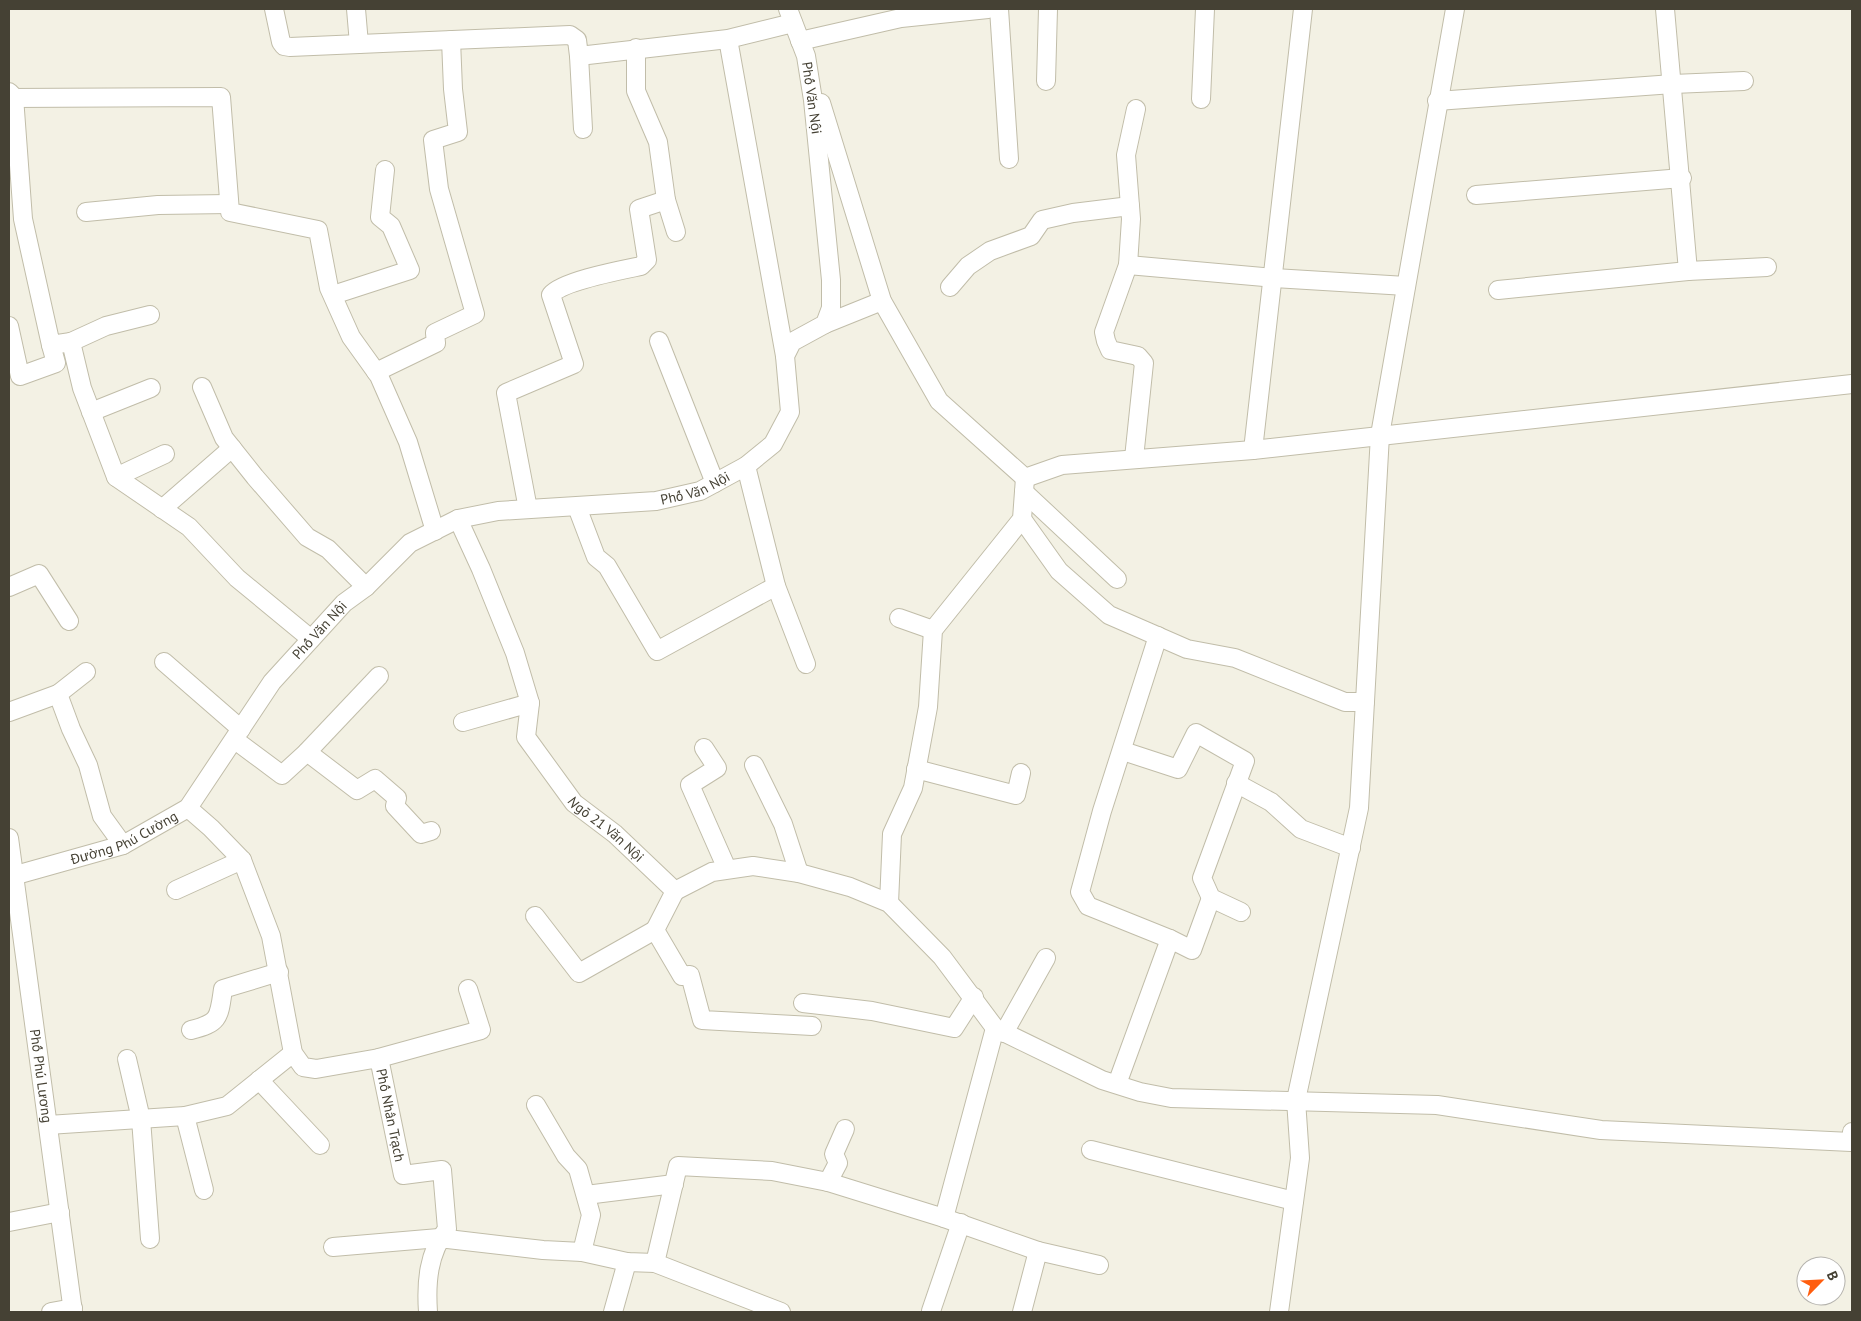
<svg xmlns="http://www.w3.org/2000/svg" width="1861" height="1321" viewBox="0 0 1861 1321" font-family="'PT Sans',sans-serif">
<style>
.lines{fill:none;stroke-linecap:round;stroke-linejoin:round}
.minor-casing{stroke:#c1bda9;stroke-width:20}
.minor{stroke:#fff;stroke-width:18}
.labels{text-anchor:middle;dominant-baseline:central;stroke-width:4.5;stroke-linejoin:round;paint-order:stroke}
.street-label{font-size:14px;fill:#454134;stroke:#fff}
</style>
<rect width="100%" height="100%" fill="#f3f1e4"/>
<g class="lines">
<g class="minor-casing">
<g id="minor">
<path d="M274,9L281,42L284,46L290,47L570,35L577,40L579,56L728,39L793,23"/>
<path d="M356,9L359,44"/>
<path d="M999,9L1009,159"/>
<path d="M1665,9L1688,271"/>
<path d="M728,39L785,356"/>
<path d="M800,41L901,18L988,9"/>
<path d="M636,48V91L658,142L666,200L676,232"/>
<path d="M579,56L583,129"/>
<path d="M1046,81L1048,9"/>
<path d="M9,92L14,97L23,219L51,345L71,342"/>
<path d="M9,98L221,97L230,212L318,230L329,288L351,337L379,376L408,442L435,531"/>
<path d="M1201,99L1205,9"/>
<path d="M1437,101L1673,84L1744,81"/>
<path d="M821,103L882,301L939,401L1025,478L1062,465L1253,450L1852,384"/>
<path d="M1476,195L1682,178"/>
<path d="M86,212L158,205L229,204"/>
<path d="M1128,265L1274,278L1406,286"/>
<path d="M950,287L968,266L990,251L1031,236L1042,220L1073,213L1130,206"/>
<path d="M1498,290L1688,271L1767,267"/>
<path d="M333,295L410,270L391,226L380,217L385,170"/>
<path d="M150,315L106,326L71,342L82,388L116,477L189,527L237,578L311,639"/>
<path d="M825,324L882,301"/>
<path d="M9,326L20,376L56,363L51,345"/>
<path d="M659,341L715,483"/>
<path d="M376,372L436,343L435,333L475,314L439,189L433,140L458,132L453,89L451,40"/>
<path d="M202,387L224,438L255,477L307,537L328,549L366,587"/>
<path d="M91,412L151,388"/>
<path d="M1253,450L1303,9"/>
<path d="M1134,458L1144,363L1138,356L1110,350L1106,341L1104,332L1128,265L1131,219L1126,155L1136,109"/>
<path d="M746,466L776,586L806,664"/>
<path d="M116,477L165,454"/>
<path d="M1024,492L1117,579"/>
<path d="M577,507L596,557L607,566L657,651L776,586"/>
<path d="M162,509L232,448"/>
<path d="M528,509L506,393L574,364L551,295C562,281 622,270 641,266L647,260L639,209L666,200"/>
<path id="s1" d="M458,519L481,569L515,653L530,703L526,737L574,803L615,834L675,891L655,930L682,976L690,975L702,1020L812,1026"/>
<path d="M1022,519L1059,571L1109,615L1187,649L1235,658L1345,702H1365"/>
<path d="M9,587L39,574L69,621"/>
<path d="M899,618L933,630"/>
<path d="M1158,636L1102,811L1080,892L1088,906L1170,939"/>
<path d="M164,662L241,729"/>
<path d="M86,672L58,694L71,729L88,765L102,816L123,845"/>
<path d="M9,712L58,694"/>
<path d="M463,722L530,703"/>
<path d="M235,740L282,775L307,752L357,790L375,779L397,798L395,806L421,834L431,831"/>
<path d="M704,748L717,768L690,785L727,869"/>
<path d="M1123,751L1178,769L1196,733L1245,761L1202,878L1211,898L1241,912"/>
<path d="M307,752L379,676"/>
<path d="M754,765L783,824L799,873"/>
<path d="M916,769L1016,795L1021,773"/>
<path d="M1236,783L1271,802L1301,829L1351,848"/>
<path id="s2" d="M188,808L211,828L242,860L271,936L293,1053L303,1067L316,1069L379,1058L403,1175L442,1170L447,1229C428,1253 426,1283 428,1312"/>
<path id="s3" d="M9,838L73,1312"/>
<path id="s4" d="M9,877L123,845L188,808L272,682L344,603L366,587L410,543L458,519L498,511L656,501L700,491L746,466L773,444L790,412L785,356L792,342L825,324L831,308V280L813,100L806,56L788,9"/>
<path d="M176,890L242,860"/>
<path d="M675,891L712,872L753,866L799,873L850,887L889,903L942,957L995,1028L1102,1080L1140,1092L1171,1098L1437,1105L1601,1130L1851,1142L1852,1132"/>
<path d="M889,903L892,834L913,788L928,707L933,630L1022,519L1025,478"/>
<path d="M535,916L579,973L655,930"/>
<path d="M803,1003L872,1011L954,1028L974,997"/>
<path d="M191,1030C220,1023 219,1017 223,989L279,972"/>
<path d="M1004,1033L1046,958"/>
<path d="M379,1058L481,1030L468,989"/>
<path d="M127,1059L141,1119L150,1239"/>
<path d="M259,1080L320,1145"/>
<path d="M1117,1084L1170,939L1192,950L1211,898"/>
<path d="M536,1105L566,1156L578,1169L591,1215L582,1252L627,1262L655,1263L781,1312"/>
<path d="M185,1116L204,1190"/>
<path d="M48,1125L185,1116L227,1106L293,1053"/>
<path d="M1091,1150L1294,1201"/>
<path d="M828,1182L838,1163L834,1154L845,1129"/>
<path d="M586,1195L674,1184"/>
<path d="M944,1218L1038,1251L1099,1265"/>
<path d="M9,1222L60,1212"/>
<path d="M333,1247L439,1238L543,1250L582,1252"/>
<path d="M655,1263L678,1166L772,1171L828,1182L944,1218L995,1028"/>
<path d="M931,1311L961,1223"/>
<path d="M51,1312L73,1308"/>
<path d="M613,1312L627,1262"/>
<path d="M1022,1312L1038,1251"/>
<path d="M1279,1312L1300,1158L1296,1100L1359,808L1380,435L1455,9"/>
</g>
</g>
<use href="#minor" class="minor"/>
</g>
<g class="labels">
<g class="street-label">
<text transform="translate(812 98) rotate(82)">Phố Văn Nội</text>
<text stroke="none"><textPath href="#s4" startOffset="835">Phố Văn Nội</textPath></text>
<text stroke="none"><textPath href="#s4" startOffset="415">Phố Văn Nội</textPath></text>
<text stroke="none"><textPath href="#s1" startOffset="355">Ngõ 21 Văn Nội</textPath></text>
<text stroke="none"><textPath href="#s4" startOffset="122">Đường Phú Cường</textPath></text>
<text stroke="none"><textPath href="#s3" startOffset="240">Phố Phú Lương</textPath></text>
<text stroke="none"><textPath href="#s2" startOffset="428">Phố Nhân Trạch</textPath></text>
</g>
</g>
<rect width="1861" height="1321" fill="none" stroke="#454134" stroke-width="20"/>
<g transform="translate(1821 1281) rotate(66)"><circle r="24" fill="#ffffff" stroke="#b5b3ae"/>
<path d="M0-4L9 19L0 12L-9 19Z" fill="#ff5d0e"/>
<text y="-8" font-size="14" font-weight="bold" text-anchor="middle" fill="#454134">B</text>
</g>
</svg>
